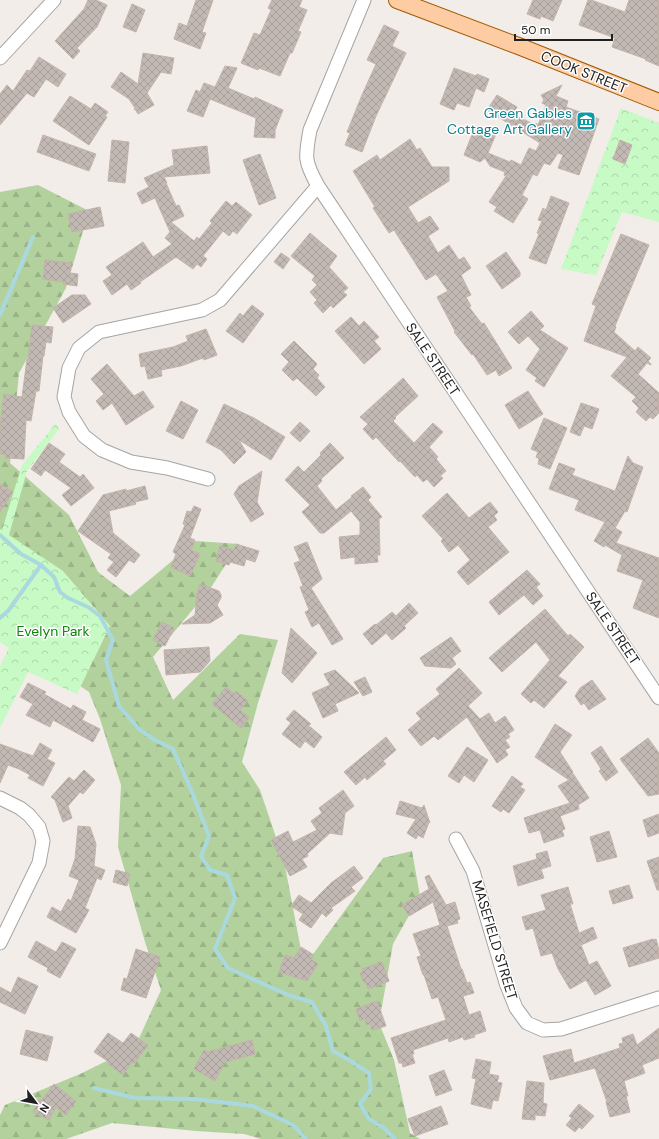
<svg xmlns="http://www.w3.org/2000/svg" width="659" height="1139" viewBox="0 0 659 1139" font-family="'DM Sans',sans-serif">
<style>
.forest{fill:url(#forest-firs)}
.park{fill:url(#park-crowns)}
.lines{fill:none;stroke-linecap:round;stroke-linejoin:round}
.stream{stroke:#a9d9df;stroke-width:4}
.building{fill:url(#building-cross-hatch);stroke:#c4b3aa}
.minor-casing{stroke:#a5a5a5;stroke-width:15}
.major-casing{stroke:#9f5900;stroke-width:18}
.minor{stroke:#fff;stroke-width:13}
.major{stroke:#fdcca2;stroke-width:16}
.labels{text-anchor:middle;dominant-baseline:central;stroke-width:3;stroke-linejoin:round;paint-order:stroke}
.street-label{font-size:14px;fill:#212121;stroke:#fff}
.culture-label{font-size:14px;fill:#0d838f;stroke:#fff;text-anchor:end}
.park-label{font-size:14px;fill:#0e840b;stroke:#fff}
</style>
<defs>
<pattern id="forest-firs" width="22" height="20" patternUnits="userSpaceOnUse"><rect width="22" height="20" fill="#b2d19d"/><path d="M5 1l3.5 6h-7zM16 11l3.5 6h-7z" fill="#99b387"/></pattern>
<pattern id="park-crowns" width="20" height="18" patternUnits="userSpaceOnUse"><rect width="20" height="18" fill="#c8fac6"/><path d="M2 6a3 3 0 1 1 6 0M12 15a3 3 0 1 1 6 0" fill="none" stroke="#acd6aa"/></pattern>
<pattern id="building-cross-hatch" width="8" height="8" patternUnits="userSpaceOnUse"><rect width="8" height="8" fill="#c3b9b4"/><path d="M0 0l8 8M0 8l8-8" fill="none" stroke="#a79f9a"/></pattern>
</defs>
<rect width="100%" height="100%" fill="#f2ede8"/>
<path class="forest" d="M38,185L89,211L66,288L19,373L10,463L69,515L98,572L130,596L196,541L239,544L210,589L153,657L173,700L240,634L278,640L258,703L242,762L260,790L284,861L301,950L311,957L383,858L412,851L420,896L393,944L379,1023L394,1060L410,1133L420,1139H261L244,1134L196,1131L112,1123L66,1139H0V1115L5,1105L80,1074L135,1047L161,990L145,942L118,847L121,785L100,719L89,692L0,632V192Z"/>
<path class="park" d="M621,108L659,123V222L622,212L596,275L561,269Z
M56,423L59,429L27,471L9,535L63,571L110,626L77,694L28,672L0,728V666L9,648L0,642V529L2,530L22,465Z"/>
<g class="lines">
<path class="stream" d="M0,315L33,237
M0,535L21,554L41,565L54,577L60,592L68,598L88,607L100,616L113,640L106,660L119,706L139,729L155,740L173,749L192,792L209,836L201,856L210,870L227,875L235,898L215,949L228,968L288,995L312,1002L326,1026L333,1051L351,1061L369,1073L371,1089L360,1104L369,1119L384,1128L395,1139
M0,618L8,611L41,565
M94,1088L135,1098L195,1099L253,1106L293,1125L306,1139"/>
</g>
<path class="building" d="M88,0H96L107,5L97,27L77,48L80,51L73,59L55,41L84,9Z
M196,0H213L202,32L206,33L200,49L174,39L179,23L187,26Z
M272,0H302L299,7L307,10L298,31L301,32L292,53H290L280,76L259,68L258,70L241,63L254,33L260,35L271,10L268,8Z
M533,0H562L553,21L541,16L540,19L527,14Z
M588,0H591L625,12L629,0H659V66L645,60L646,59L612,47L615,38L579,25Z
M132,4L145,10L136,32L123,27Z
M384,25L399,32L392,46L406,53L376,116L362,152L345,145L350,133L347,132L362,95L376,64L367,60Z
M143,53L174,58L171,74L161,72L147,93L154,105L138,114L135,109L134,110L135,108L129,99L111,87L121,72L138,84Z
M39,57L66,74L58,87L46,79L34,97L27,93L0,125V94L7,85L13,91L27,70L30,71Z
M225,66L237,68L228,88L254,99L255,97L283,110L275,130V138L254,137L256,118L210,99L203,117L187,111L196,90L200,92L204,83L215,87Z
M454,68L476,76L477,74L489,79L484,92L476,88L469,107L457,103L454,110L440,104Z
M562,85L556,96L568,101L566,107L599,119L579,175L558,168L563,155L558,153L550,165L544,163L537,176L533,174L522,195L528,199L513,223L494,211L497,207L489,202L506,176L504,175L505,172L490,166L485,158L480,162L464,155L471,137L478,126L496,134L488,153L510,162L511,160L521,165L529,148L536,151L540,143L487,110L497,95L517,107L513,114L535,125L536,123L538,125L546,105L542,103L544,100L541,95Z
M70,96L91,109L95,103L108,112L105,116L107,117L89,145L53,121Z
M43,135L96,154L89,171L37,152Z
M410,139L417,150L420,148L432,167H449V181L408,207L418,223L430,216L439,229L428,236L438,253L449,245L459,260L464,257L471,268L461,275L471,295L466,297L471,306L469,307L482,324L484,323L512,368L499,376L496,370L487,375L473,354L472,355L454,332L455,331L437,297L448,291L436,274L426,280L394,230L389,233L373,208L375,207L353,171L377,155L380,160Z
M112,140L129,142L125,183L108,181Z
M620,140L632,145L625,164L613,159Z
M207,146L210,173L164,177L167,183H166L176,206L179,205L184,216L171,222L194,241L197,237L199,239L212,223L210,221L226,201L232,206L236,202L252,215L237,234L233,231L229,236L223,231L203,256L207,259L201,267L197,264L193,269L176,257L140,282L141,283L131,290L127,284L112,295L103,281L112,275L106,267L143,242L153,257L172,244L165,238L170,232L155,198L142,204L137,193L149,187L144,178L174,165L172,150Z
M260,154L276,198L259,205L243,160Z
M551,196L569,203L546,264L529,258L539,234L537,233L542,221L538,220L543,208L546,210Z
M100,207L104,226L72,232L68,214Z
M310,233L337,256L329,267L348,288L343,292L347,295L333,308L331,305L323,313L314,303L317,300L310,292L317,285L312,280L315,276L291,256Z
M621,234L649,245L615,326L616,327L614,332L635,351L638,347L651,358L648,361L651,364V365L647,363L638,374L659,393V413L653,419L650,417L646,421L636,412L639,408L632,401L636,397L611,376L627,357L584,341L596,306L592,304Z
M506,252L520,272V276L502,289L486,266Z
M281,253L290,259L283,269L274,262Z
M45,260L71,263L70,273L78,274L77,286L63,284L64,282L43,279Z
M72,295H85L91,304L63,323L53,308Z
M252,305L264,314L243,343L226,331L240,313L243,316Z
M531,311L544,326L540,330L568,348L544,387L535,381L537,378L526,370L540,349L528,336L519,344L508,332Z
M351,317L359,326L364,321L379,337L374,341L381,349L364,364L335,331Z
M32,325L53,327L51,343L46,342L44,356H43L39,391H36L31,421L26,420L24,459L5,458V454H0V426L4,394L22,397L27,359H28Z
M206,329L217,355L204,360L203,358L181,366L161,370L162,376L148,379L145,366L141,367L139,354L173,347L188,341L186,336Z
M294,341L317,364L313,369L319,375L317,378L325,387L316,396L297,378L293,381L282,370L289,362L281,354Z
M107,364L134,396L143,391L154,407L126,425L112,403L103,410L96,401L104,394L91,379Z
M403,378L418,396L395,417L396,418L393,421L414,443L433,423L443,432L429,447L438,457L436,459L446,471L440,476L443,478L434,487L427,479L423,482L417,475L415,477L400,461L399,462L376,437L373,440L363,429L368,424L360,417Z
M528,391L543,414L519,429L505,405Z
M181,401L198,410L183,439L166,431Z
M581,403L599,409L592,429L584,426L580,436L570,432Z
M224,404L254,418L285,437L271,460L239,440L246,452L234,464L221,450L206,442Z
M544,418L567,428L550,469L538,464L539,459L536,457L538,452L531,449Z
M300,422L310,431L300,442L290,433Z
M49,443L65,454L59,462L80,477L83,474L94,488L71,506L62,495L71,488L45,470L41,476L31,469Z
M330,443L344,458L321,479L322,481L317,486L336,510L352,497L351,496L363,487L371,497L368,500L382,517L379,519L380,555H377L378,562L355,564V557L341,559L339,537L360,535V522L351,511L324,533H320L302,512L310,505L285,480L298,466L304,472L321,455L320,453Z
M628,456L633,463L643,467L627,512L625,511L615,528L622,532L616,543L659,558V618L633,608L643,580L617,571L622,555L605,545L604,547L594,541L605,522L575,510L579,500L549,489L559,463L575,469L572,475L615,491Z
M262,471L257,502L264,514L251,522L234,494L239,486Z
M0,484L13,492L0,512Z
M145,486L148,499L135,502L136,504L109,511L113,533L140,555L134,563L129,560L116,577L107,570L114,562L108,558L111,554L78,531L103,495L126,489V491Z
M447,493L469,518L490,502L498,512L494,516L497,520L488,527L509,552L468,585L457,572L470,560L458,545L449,552L441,541L443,539L422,516Z
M194,506L201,509L190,538L195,540L191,550L200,554L190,576L171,567L176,554L173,552L185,525L183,524L187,511L191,512Z
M307,542L322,579L311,588L343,639L332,645L319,623L312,627L305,612L309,610L300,587L303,586L294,563L300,561L294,547Z
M236,544L259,551L255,562L246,559L244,566L230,562L229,565L216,561L220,546L234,550Z
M527,570L540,584L536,587L543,596L533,605L524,595L499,615L489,602Z
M200,584L219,591L221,595V598L217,605L223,615L210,623L182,624L195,615L197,593Z
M409,603L418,613L404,626L406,628L392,640L386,633L372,645L363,634L375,624L376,625L392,612L396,616Z
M545,609L568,636L570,634L584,647L558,676L567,682L544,708L534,700L531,703L521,694L550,660L536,642L502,672L489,658Z
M162,622L174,628L165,646L153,640Z
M291,628L317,653L292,683L282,673Z
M451,637L461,651L452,658L456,664L451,668L425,666L420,658Z
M209,647L210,661L200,672L166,675L164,650Z
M459,668L482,693L468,706L480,719L489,713L495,723L505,716L514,730L508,734L510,737L505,740L510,747L505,750L508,755L497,763L467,717L438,740L434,736L421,746L408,730L421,719L416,713L440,694L436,689Z
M335,670L359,693L335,704L338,711L323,718L312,693L330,685L324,674Z
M365,677L372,692L363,696L354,682Z
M592,680L606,699L589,710L584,703L581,705L575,696L580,688Z
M28,683L46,692L44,694L71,709L73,705L86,712L82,720L100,729L93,742L53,720L50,727L26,715L33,704L20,697Z
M226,687L234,694L236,691L248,701L240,710L249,717L241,728L212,704Z
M294,710L311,724L308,725L322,737L314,748L305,741L300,748L282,734L291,723L286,719Z
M555,724L572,735L560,752L573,772H572L589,798L578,805L579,809L560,816L565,829L562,830L564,836L544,843L540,830L529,833L524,818L570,803L558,786L569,780L535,757Z
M386,737L396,750L383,761L386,764L367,780L365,777L356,785L344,772Z
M648,738L659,753V794L648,796L620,759Z
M40,743L52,750L47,759L55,763L43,786L28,778L30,775L19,769L8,765L0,783V744L33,756Z
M601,746L618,772L606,781L599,771L601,769L591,753Z
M467,747L488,760L474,782L464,775L459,783L448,776Z
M84,770L95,780L83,794L80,792L68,806L72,818L63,822L55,800L51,797L69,777L74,781Z
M512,776L523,784L520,787L525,790L509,813L503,809L501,812L492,806Z
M343,790L354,806L345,813L342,835L330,833L307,854L308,856L302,859L307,867L290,876L271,840L288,831L293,842L317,830L311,821L322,813L319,808Z
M400,801L422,808L424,805L430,823L429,822L423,838L418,835L416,839L407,833L416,819L396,814Z
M659,814V833L648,837L643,820Z
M78,826L90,827L96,844L94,866L105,870L101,880L97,878L85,908L89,910L76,933L47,917L52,907L61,912L68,899L71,901L79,880L69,876L75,859Z
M609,831L617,857L597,862L590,837Z
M547,851L551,866L541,869L544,878L518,886L513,866L537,859L536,854Z
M659,857V890H657L647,861Z
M354,866L363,878L351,887L355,891L331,908L333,910L326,917L322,913L311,928L299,920L303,914L291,906L299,895L311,903L331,883Z
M116,870L130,874L127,886L113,882Z
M429,875L446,905L455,902L460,919L457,920L458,923L447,926L461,969H462L467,983L470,982L474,993L463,996L469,1015L480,1011L486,1031L474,1035L475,1037L464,1040L463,1037L449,1042L448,1038L413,1050L414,1054H412L415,1063L403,1067L402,1063H399L391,1038L446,1020L438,997L432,999L424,975H423L417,957L421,956L413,934L440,925L433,902L409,916L402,905L429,889L425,877Z
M629,885L633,898L613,904L609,891Z
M568,887L573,904H570L579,933L593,927L597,938L581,945L589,965L597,961L611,986L595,995L586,980L570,989L558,969L552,953L541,956L533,928L526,930L522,917L546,910L541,895Z
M653,939V940L656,939L659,950V958L629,967L623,948Z
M36,941L56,952L62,942L76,949L60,978L47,971L48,968L28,957Z
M301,947L314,955L311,959L318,964L307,981L279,972L285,955L294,958Z
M136,949L160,957L146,998L121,990L124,978L127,979Z
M382,962L389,981L368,989L366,982L364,983L360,973L363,972L362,969Z
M18,977L38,986L25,1014L0,1002V987L11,993Z
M377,1001L386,1026L372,1030L370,1024L366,1025L365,1019L360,1021L356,1009Z
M659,1028V1058L642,1065L645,1073L624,1081L628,1096H626L630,1112L610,1117L606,1102H607L595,1068L550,1080L543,1056L571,1049L574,1063L620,1048L619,1044L623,1043L622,1038L633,1034L637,1045Z
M26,1030L53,1037L47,1061L20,1054Z
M108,1033L123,1043L131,1033L148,1045L134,1064L132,1062L123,1075L108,1064L109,1062L94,1052Z
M252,1040L255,1054L225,1062L215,1081L194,1069L204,1050L207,1052Z
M476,1059L491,1062L489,1074L499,1076L497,1082L502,1083L498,1101L493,1100L491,1109L471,1104L476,1079L472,1078Z
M444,1070L452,1090L436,1096L429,1076Z
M527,1081L544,1083L543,1103L547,1104L545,1116L535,1115V1120L522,1119Z
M54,1084L76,1101L66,1115L56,1107L49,1120L33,1112L39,1100L41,1101Z
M579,1104L594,1116L582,1129L579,1127L575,1132L566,1125L572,1118L569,1116Z
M441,1106L448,1124L415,1136L408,1119Z"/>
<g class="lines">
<g class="minor-casing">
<path id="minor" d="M364,0L310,130C305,157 304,161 318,186L659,698
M0,58L54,0
M208,479L167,468L131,462L102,450L84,436L69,412L64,397L69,368L79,348L99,332L202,310L220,300L318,186
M0,798L20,808L29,815L39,827L43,841L39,863L0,943
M456,839L473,871L506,983L516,1008L527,1023L543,1030L561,1029L659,998"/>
</g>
<g class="major-casing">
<path id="major" d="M397,0L521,47L659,102"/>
</g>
<use href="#minor" class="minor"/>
<use href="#major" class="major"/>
</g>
<defs>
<g id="museum-square" transform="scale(1)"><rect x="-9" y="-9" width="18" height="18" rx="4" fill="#0f9aa8" stroke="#fff"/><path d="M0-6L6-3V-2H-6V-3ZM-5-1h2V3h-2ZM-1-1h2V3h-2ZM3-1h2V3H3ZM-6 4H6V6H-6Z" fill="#fff"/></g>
</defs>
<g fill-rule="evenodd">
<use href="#museum-square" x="586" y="121"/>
</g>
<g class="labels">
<g class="street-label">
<text transform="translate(584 72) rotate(22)">COOK STREET</text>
<text transform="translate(433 359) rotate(56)">SALE STREET</text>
<text transform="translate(613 628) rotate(56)">SALE STREET</text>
<text transform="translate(495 940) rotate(73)">MASEFIELD STREET</text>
</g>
<g class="culture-label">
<text x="572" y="113">Green Gables<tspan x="572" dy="16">Cottage Art Gallery</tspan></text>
</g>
<g class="park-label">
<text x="53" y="631">Evelyn Park</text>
</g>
</g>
<g transform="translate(36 1103) rotate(122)" stroke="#ffffff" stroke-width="3" paint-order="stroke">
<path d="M0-3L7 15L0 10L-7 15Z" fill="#212121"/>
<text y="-6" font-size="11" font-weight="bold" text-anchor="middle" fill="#212121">N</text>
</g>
<path d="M515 34v6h97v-6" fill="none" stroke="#212121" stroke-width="2"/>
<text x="521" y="34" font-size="12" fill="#212121" stroke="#ffffff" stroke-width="3" paint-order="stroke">50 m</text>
</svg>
